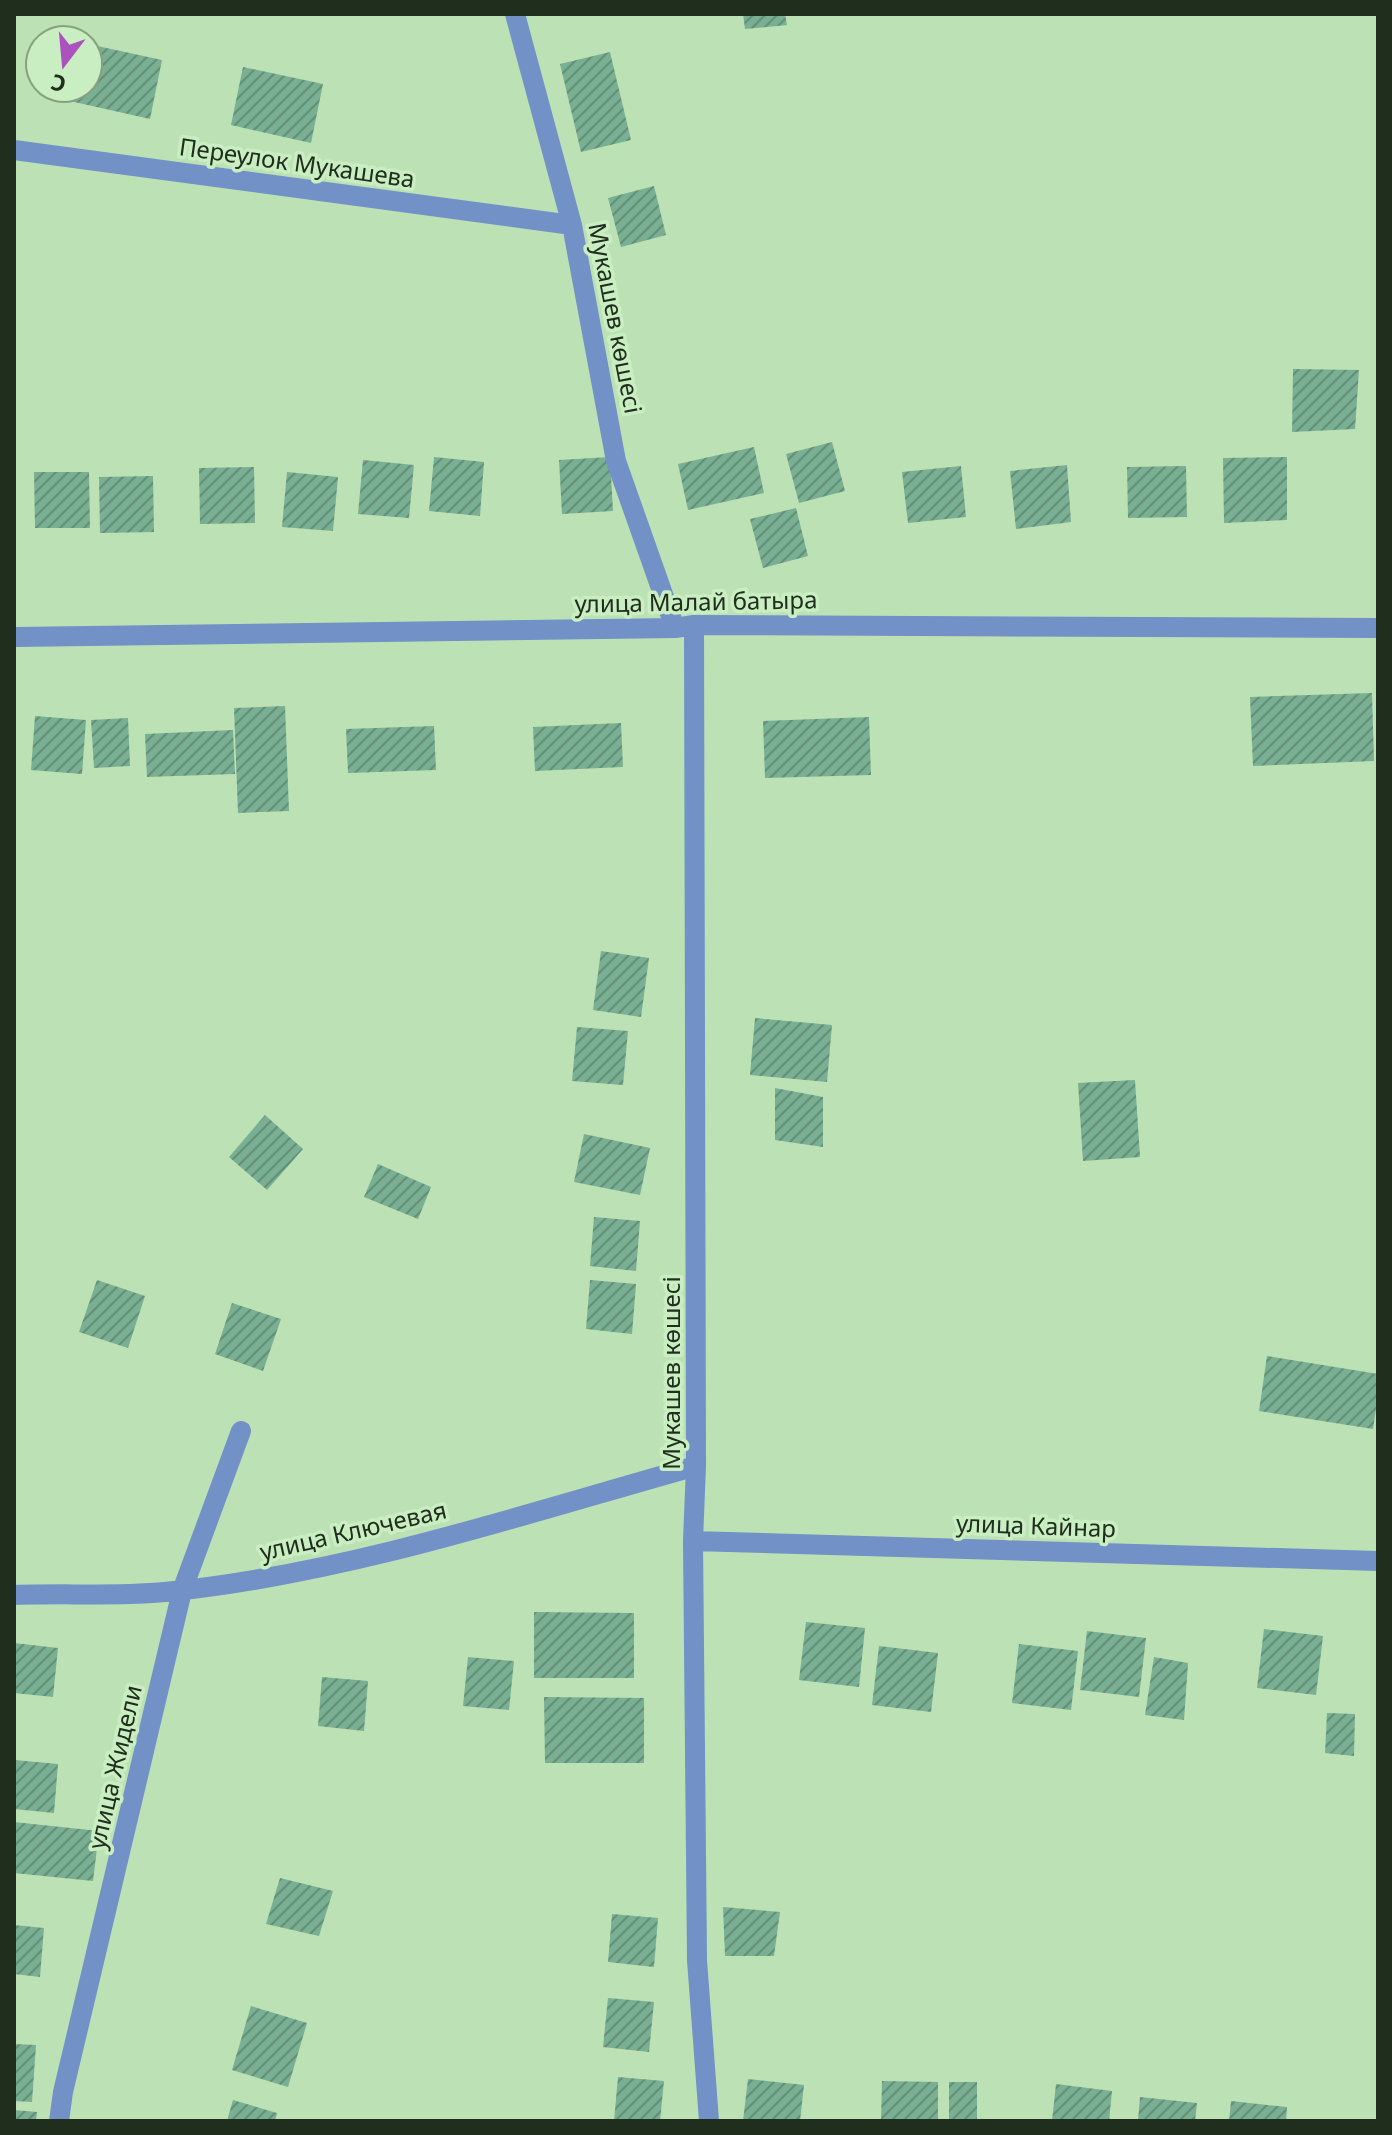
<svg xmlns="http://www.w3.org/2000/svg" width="1392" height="2135" viewBox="0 0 1392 2135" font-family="'Noto Sans',sans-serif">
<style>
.building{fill:url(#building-hatch)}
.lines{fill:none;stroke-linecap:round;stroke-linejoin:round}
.minor{stroke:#7191c7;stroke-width:20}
.labels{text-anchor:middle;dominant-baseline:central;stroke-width:7;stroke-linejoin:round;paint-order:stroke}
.street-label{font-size:24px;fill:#202e1d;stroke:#c9eec2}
</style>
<defs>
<pattern id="building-hatch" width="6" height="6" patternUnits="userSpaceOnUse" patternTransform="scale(2)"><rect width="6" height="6" fill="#79af92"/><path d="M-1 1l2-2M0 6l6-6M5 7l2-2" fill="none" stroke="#638f77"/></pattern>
</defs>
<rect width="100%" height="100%" fill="#bce1b5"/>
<path class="building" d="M743,14H785L787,25L745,29Z
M88,44L162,60L150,119L70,101L73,88H88Z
M610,52L631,140L581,152L560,64Z
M243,67L323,84L311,143L231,125Z
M654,186L666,235L621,247L608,198Z
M1293,369L1359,370L1355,429L1292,432Z
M832,442L845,491L799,503L786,454Z
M754,447L764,493L688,510L678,464Z
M434,457L484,462L480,516L429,511Z
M610,457L613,511L562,514L559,460Z
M1287,457V520L1224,523L1223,458Z
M363,460L414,465L409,518L358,514Z
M1067,465L1071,522L1016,529L1010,471Z
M961,466L966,517L908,523L902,472Z
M1186,466L1187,517L1128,518L1127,467Z
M254,467L255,523L200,524L199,468Z
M34,472H89L90,528H35Z
M287,472L338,477L333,531L282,527Z
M153,476L154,532L100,533L99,477Z
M796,508L808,556L763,568L750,519Z
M1372,693L1374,761L1253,766L1250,697Z
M285,706L289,811L238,813L234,708Z
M35,716L86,720L82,774L31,770Z
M869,717L871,775L765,778L763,721Z
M128,718L130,766L94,768L91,720Z
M621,723L623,767L535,771L533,727Z
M434,726L436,770L348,773L346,729Z
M233,730L235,774L147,777L145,734Z
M601,951L649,958L641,1017L593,1010Z
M755,1018L832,1025L827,1082L750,1075Z
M577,1027L628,1031L623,1085L572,1081Z
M1135,1080L1140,1157L1083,1161L1078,1083Z
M775,1088L823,1097V1147L775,1140Z
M265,1115L303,1149L267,1190L229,1157Z
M584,1134L650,1148L640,1195L574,1182Z
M378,1164L431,1187L418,1219L364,1197Z
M594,1217L640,1221L636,1271L590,1266Z
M97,1280L145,1296L128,1348L79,1332Z
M590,1280L636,1284L632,1334L586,1329Z
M232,1303L281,1319L263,1371L215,1354Z
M1267,1356L1378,1374V1395L1373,1429L1259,1411Z
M534,1612L634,1613V1678H534Z
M806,1622L865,1628L859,1687L799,1680Z
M1264,1629L1323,1636L1316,1695L1257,1688Z
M1087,1631L1146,1638L1139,1697L1080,1690Z
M14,1643L58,1648L53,1697L14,1693Z
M1019,1644L1078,1651L1071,1710L1012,1703Z
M879,1646L938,1653L931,1712L872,1705Z
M468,1657L514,1661L509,1710L463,1706Z
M1154,1657L1188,1663L1184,1720L1145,1715Z
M322,1677L368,1681L364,1731L318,1726Z
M544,1697L644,1698V1763H545Z
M1327,1713L1355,1714L1354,1756L1325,1753Z
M14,1760L58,1764L54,1813L14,1809Z
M14,1822L99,1831L93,1881L14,1873Z
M280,1878L333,1891L319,1936L266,1924Z
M723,1907L780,1912L774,1956H725Z
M612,1914L658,1918L654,1967L608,1962Z
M14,1925L44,1928L40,1977L14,1974Z
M608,1998L654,2002L649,2052L603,2047Z
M251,2006L307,2023L288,2087L232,2070Z
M14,2044L36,2045L32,2102L14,2101Z
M618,2077L664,2081L660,2121H614Z
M748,2079L804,2085L800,2121H743Z
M882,2081L938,2082V2121H881Z
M949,2082H977V2121H949Z
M1056,2084L1112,2091L1109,2121H1052Z
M1140,2097L1197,2103L1195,2121H1138Z
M233,2100L277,2113L275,2121H227Z
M1231,2101L1287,2107L1286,2121H1229Z
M14,2110L37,2112L36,2121H14Z"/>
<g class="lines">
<path class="minor" d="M515,14L572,225L616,461L675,628
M14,150L572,225
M694,625L696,1466L693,1541L697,1960L709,2121
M14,637L675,628L694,625L1378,628
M693,1541L1378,1561
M14,1595C69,1593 130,1597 184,1590C358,1570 528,1513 696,1466
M59,2121L63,2092L182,1591L241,1431"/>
</g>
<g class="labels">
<g class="street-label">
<text transform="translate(297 162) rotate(8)">Переулок Мукашева</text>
<text transform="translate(616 318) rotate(79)">Мукашев көшесі</text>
<text transform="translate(696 601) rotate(-1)">улица Малай батыра</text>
<text transform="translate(670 1373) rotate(-90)">Мукашев көшесі</text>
<text transform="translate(1036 1525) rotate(2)">улица Кайнар</text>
<text transform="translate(353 1530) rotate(-13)">улица Ключевая</text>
<text transform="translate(114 1767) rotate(-77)">улица Жидели</text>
</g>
</g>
<rect width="1392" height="2135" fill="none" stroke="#202e1d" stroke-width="32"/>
<g transform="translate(64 64) rotate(196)"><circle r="38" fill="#c9eec2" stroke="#85a180" stroke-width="2"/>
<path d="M0-6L14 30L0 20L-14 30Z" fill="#ac52be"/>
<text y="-12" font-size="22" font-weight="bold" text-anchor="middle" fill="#202e1d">С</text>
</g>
</svg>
